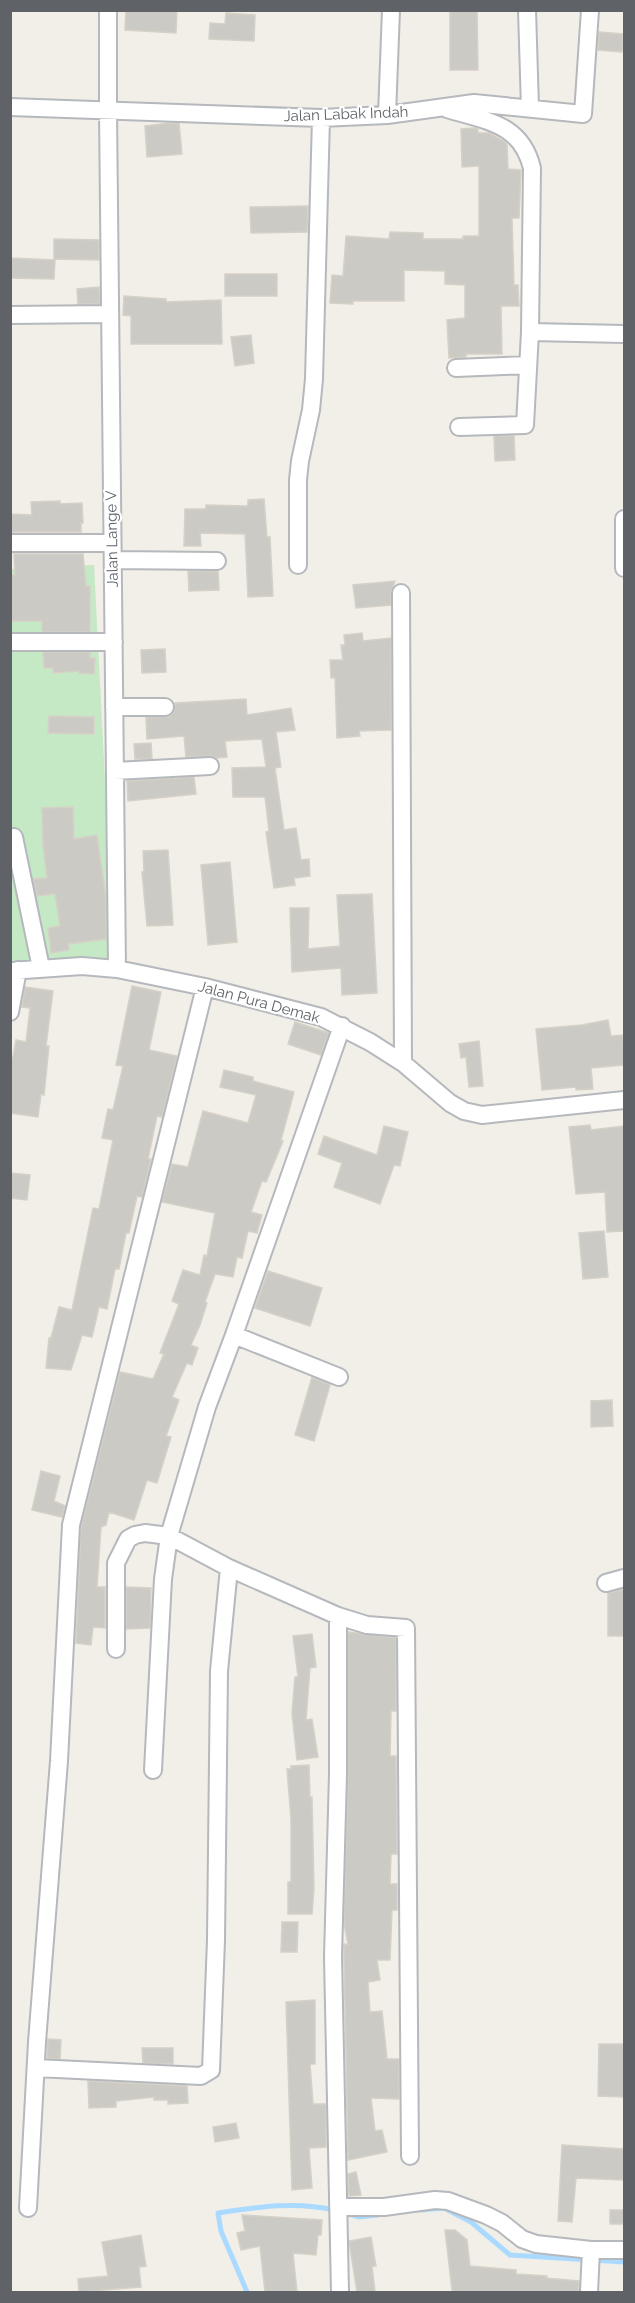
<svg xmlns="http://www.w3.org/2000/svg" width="635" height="2303" viewBox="0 0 635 2303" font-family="Raleway,sans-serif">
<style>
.green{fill:#c5e8c5}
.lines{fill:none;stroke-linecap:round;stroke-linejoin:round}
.stream{stroke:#aadaff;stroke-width:5}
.building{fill:#cccac5;stroke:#d6d1c6;stroke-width:1.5}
.street-casing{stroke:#b5b8bc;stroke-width:20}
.street{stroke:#fff;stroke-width:16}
.labels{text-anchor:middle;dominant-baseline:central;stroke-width:4.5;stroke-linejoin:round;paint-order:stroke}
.street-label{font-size:15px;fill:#5f6368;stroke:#fff}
</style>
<rect width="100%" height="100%" fill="#f1efe8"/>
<path class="green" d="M94,565L114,958L43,960L11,963L10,569Z"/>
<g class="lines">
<path class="stream" d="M421,2210L444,2208L471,2222L510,2255L624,2262
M349,2214L359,2217L378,2215
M247,2292L221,2231L218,2213C258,2207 295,2201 334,2210"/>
</g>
<path class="building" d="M126,10H177L176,33L125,30Z
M450,10H477L478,70H450Z
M226,13L255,15L254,41L209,39L210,23L225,24Z
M599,32L623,34L622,52L598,50Z
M170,123H179L182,154L147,157L145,126Z
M475,128L478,129V133H489L504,141L507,144L508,169L521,170L519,218H512L514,285H518L519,306H501L502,354H466V357L449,358L447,320L465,318V285L445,284V271L404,270V301H353V304L330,303L332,275L343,276L346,236L389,239L390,232L423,233V239H463V236H479V166L462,167L461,129Z
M308,206L307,232L251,233L250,207Z
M54,239L99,240V260L54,259Z
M10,258L55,260L54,279L10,278Z
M225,274H277V296H225Z
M99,287L100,304H78L77,289Z
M124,296L166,299V302L221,300L222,344H131V316L123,315Z
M251,335L254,363L235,366L231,337Z
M494,436H514L515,460L495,461Z
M264,499L267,537H270L273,596L248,597L245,534L200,533L201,546H184L185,509H206V505L248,506V500Z
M60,501V504L82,503L83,523H81V532H10V514L32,515L31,502Z
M14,554H83L86,586H90V632H42V621H10V575H15Z
M188,571H218L219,590L189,591Z
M395,581L391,592V605L356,608L353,585Z
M362,633L363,641L391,638V730L359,731L360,736L337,738L335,678H331L330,660H343L341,645H345L344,635Z
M165,649L166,672L142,673L141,650Z
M43,652H90V658H95L94,674L79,673V671L53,673V668H44Z
M246,699L247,715L291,708L295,730L276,732L281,767L275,768L284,830L296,828L301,860L309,859L310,876L294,878L295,885L274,888L266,832L269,831L265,797H233L232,768L266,767L262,739L225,741L227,757L217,758L209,756L186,757L184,736L147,739L146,717L170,716L174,712L175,703Z
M49,716L94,717V734L48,733Z
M151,743L152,759H135L134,744Z
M194,777L196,794L128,801L127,781Z
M73,807L74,839L97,835L106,898V939L68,944L69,950L51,953L48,928L60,926L55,894L37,896L33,879L47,878L43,844L42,808Z
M168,850L173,925L147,926L142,872H144L143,851Z
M230,862L237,942L208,945L201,865Z
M372,894L377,993L342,995L341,968L292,972L290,908H309L308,949L340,946L337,895Z
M132,986L161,992L149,1050L177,1056L162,1117L157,1116L148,1159H151L142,1197L137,1196L129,1233H126L119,1269H115L107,1309L99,1307L92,1337L82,1335L71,1370L46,1368L49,1338H51L59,1307L72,1310L93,1208L99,1209L113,1140L102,1138L108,1109L113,1110L123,1066L116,1065Z
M25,987L53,991L46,1046H49L44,1095L41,1094L38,1117L10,1113V1057H13L16,1040L26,1042L30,1008L22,1007Z
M608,1020L611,1036L623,1035L624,1065L591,1068L593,1089L576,1090V1087L542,1090L536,1029L582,1025Z
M295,1022L329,1033L321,1055L288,1044Z
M479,1041L483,1086L469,1087L466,1057L461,1058L459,1044Z
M224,1070L253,1077V1081L294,1092L281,1140L283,1141L266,1182L262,1181L251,1212L262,1215L257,1233L248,1231L242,1258L237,1257L233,1277L215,1274L205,1302L207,1303L200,1325L191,1345L198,1348L192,1365L187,1363L172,1397L179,1400L166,1436L171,1437L157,1483L147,1480L134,1520L109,1512L106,1525L101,1527L97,1587H105V1628L93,1627L91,1645L76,1643L81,1527L120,1372L153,1379L164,1354L160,1353L179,1304L172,1301L183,1270L200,1275L204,1255L207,1256L215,1213L162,1202L172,1164L188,1167L203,1111L248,1123L256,1095L220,1087Z
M590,1125L591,1130L624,1126V1231L607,1232L605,1192L576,1194L569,1127Z
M384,1126L408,1132L400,1166L394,1165L380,1204L334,1187L342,1163L318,1154L324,1136L377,1155Z
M10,1173L30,1175L27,1200L10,1198Z
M604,1231L608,1277L583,1279L579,1233Z
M268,1271L322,1288L310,1326L255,1308Z
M312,1377L330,1385L314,1441L295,1435Z
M612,1400L613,1426L591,1427V1401Z
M41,1471L60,1476L54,1501L65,1506L62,1517L32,1510Z
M126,1587L151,1588L150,1628L126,1629Z
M624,1589V1636H608V1593Z
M348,1632L396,1638V1711H391L390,1756H396L397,1854H391L390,1884H397V1910H392L390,1960H377L380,1980L368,1982L370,2012L382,2011L387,2059H399V2099L371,2098L375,2131L382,2130L387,2152L348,2160L344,1957V1944L348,1945L344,1923L348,1774Z
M312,1634L316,1667L310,1668L306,1720L312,1719L318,1757L297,1760L292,1713L295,1677H298L293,1636Z
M309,1765L310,1797H312L314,1889L312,1914H288V1882H291V1819L287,1769H291V1766Z
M282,1922H298L297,1952H281Z
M315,2000V2064H310L313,2104H326V2147L309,2148L312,2188L292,2190L286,2002Z
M48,2039L61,2040L60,2059L47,2058Z
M599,2044H624V2097L598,2096Z
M142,2048H173V2064L143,2063Z
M88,2081L187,2086L188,2103L168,2104V2100H154V2097L116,2101V2107L89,2108Z
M236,2123L239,2138L215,2142L213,2127Z
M562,2145L624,2149V2180L576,2178L572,2222L558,2221Z
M356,2172L361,2195L349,2196L348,2174Z
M610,2210H624V2224H610Z
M242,2215L322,2220L321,2235H318L316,2255L293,2253L297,2292H265L260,2246L241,2250L237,2233L245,2231Z
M445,2230H455L467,2240L470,2266L516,2270V2274L547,2276L546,2278L579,2281V2292H454L452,2290Z
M141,2235L146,2266L139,2267L141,2287L79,2292L78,2279L108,2276L102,2242Z
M371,2237L376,2266H372L375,2292H357L349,2241Z"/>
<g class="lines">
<g class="street-casing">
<path id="street" d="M108,10V110L117,969
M527,10L530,108
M10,107L321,118L387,115L474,103L583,114L590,10
M447,109C486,121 521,123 532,168L530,332L525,425L459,427
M387,115L391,10
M10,315L110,314
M530,332L624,334
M456,368L528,365
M624,519V568
M10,543H112
M113,560L217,561
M298,565V480L300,461L311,410L314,379L321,118
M401,593L403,1063
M10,642H114
M114,707H165
M115,771L210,766
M14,837L41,968
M10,971L82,966L117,969L205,987L321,1017L370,1042L403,1063L450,1103L464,1111L482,1115L624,1100
M10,1012L18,970
M234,1335L339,1377
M606,1583L624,1578
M338,1616V1774L333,1957L340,2292
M116,1649V1563L128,1539L135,1535L145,1533L169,1536L229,1568L338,1616L367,1625L406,1628L410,2156
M153,1770L163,1579L169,1536L207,1407L234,1335L342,1026
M36,2068L201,2076L211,2070L216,1940L219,1671L229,1568
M339,2207H384L435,2200L448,2201L486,2215L502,2223L522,2239L536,2244L591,2250H624
M28,2208L37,2042L59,1761L71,1525L205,987
M589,2292L591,2250"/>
</g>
<use href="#street" class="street"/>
</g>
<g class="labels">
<g class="street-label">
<text transform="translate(346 114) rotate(-2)">Jalan Labak Indah</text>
<text transform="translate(112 539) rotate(-91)">Jalan Lange V</text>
<text transform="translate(259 1002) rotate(15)">Jalan Pura Demak</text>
</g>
</g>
<rect width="635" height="2303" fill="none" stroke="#5f6368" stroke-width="24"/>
</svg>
